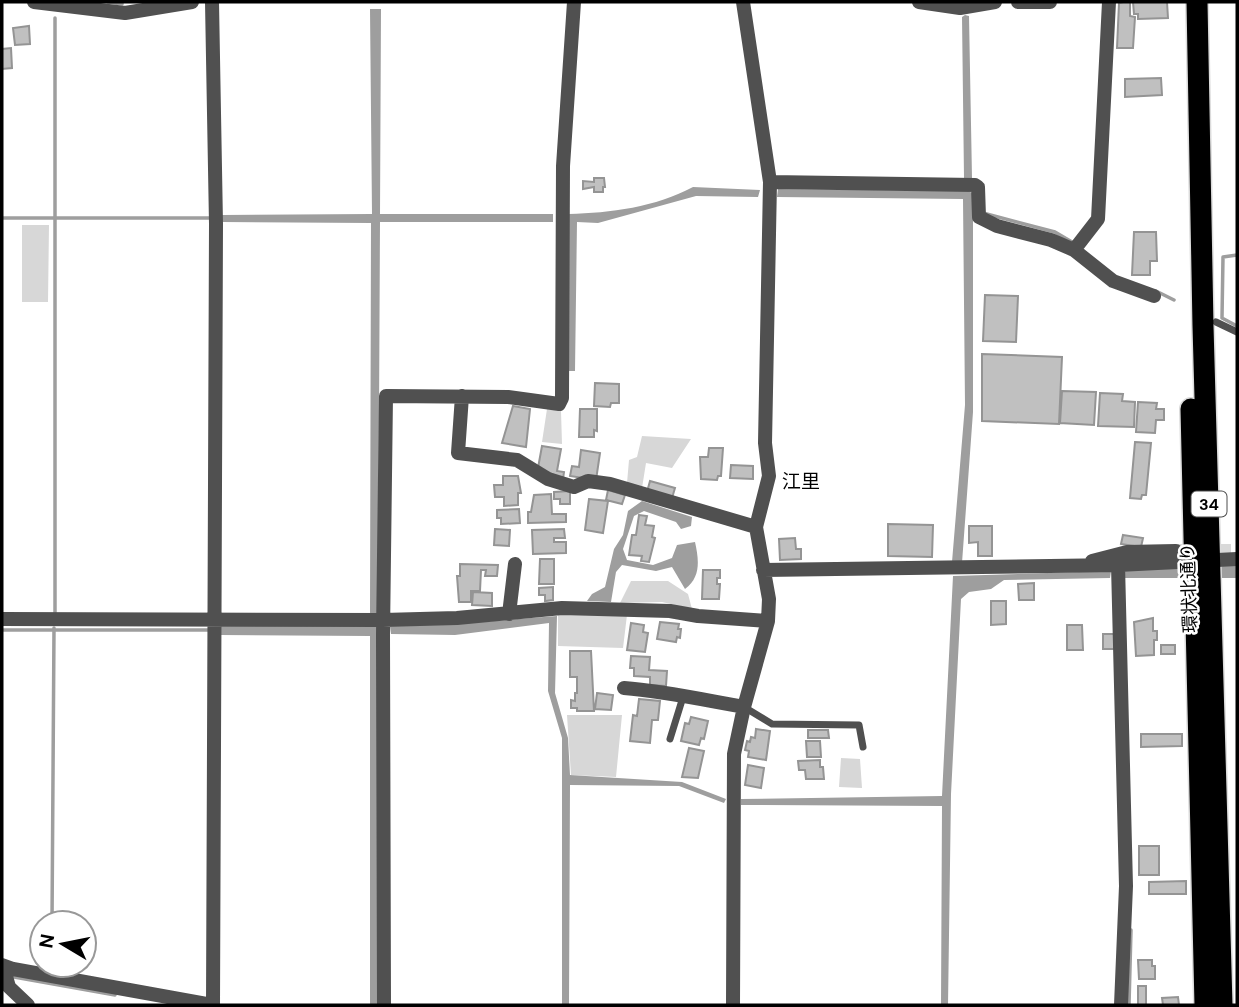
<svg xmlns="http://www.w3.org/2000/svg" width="1239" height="1007" viewBox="0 0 1239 1007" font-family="'DM Sans','Noto Sans JP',sans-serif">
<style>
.green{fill:#d7d7d7}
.water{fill:#9e9e9e}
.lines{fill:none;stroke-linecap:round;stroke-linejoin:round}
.stream{stroke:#9e9e9e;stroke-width:3.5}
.building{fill:#c0c0c0;stroke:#949494;stroke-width:2}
.street-tunnel{stroke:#d9d9d9;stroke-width:14;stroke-dasharray:14 7;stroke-linecap:butt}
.highway-casing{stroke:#dbdbdb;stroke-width:24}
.lane{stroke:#505050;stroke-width:7}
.street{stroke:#505050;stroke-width:14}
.highway{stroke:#000;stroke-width:21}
.labels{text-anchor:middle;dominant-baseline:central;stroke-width:5;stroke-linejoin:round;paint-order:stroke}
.shield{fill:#fff;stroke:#4c4c4c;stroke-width:2}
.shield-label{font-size:16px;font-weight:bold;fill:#000}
.street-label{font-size:18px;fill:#000;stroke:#fff}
.neighbourhood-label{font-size:19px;fill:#000;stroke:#fff}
</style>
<rect width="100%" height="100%" fill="#fff"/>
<path class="green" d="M22,225H49L48,302H22Z
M547,409L561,411L562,444L542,442Z
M642,436L691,439L672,468L646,463L642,488L627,483L629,460L637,457Z
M631,581H668L688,594L692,609L662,602L620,603Z
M558,614L627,615L623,648L558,646Z
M567,715H622L616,777L571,775Z
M841,758L860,759L862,788L839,787Z"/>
<path class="water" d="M370,9H381L380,214H553V222H380L378,614H370L371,223L222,222V215L372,214Z
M965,15L969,16L972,178H964L962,17Z
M693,187L760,190L758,197L696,196L598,223L577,222L575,371H567L569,214C610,213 656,207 693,187Z
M778,189L969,191L973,194V412L962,563L952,562L965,405L963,199L777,197Z
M642,501L692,517L691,526L681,529L676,522L644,511L634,516L623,549L627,560L653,565L672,558L677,545L695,542C699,560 701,577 685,589L672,567L656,571L622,565L616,572L611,602L587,601L592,594L605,587L614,549L623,535L628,511Z
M1237,565V578H1123V570Z
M1111,571L1110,578L1004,580L991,589L969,592L961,599L951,794L948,1005H941L942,806L741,805V799L942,796L953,576Z
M557,616L555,693L568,738L570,775L682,782L726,799L724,803L679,786L570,785L569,1005H562V738L548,691L549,623L455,635L391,634L390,626L454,624Z
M221,625L379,626L378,1005H370V636L220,635Z"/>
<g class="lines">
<path class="stream" d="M108,2L122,4V2
M983,213L1055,232L1072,242
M2,218H213
M1237,255L1223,257L1222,318L1237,326
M1156,291L1174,300
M55,613V18
M2,630H210
M52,923L54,628
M14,977L115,995
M1129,1005L1131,930"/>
</g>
<path class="building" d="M1123,2H1130V16L1135,17L1133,48H1117L1119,3Z
M1133,2H1167L1168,18L1138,19V14H1134Z
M29,26L30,44L15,45L13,28Z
M11,48L12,68L2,69V49Z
M1161,78L1162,95L1125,97V79Z
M594,178H604L605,187H603V192H594V187L583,189V181L594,182Z
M1134,232H1156L1157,261H1150V275H1132Z
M985,295L1018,296L1016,342L983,341Z
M982,354L1062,357L1059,424L982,421Z
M595,383L619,384V403H611L610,407L594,406Z
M1062,391L1096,392L1094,425L1060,423Z
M1100,393L1123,394L1122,401L1135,402L1134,427L1098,426Z
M1138,402L1157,403L1156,409H1164V420H1156L1155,433L1136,432Z
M513,406L530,409L526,447L502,443Z
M580,409H597V431L594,430V437H579Z
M1135,442L1151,443L1146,495H1142L1141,499L1130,498Z
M542,446L561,449L557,471L564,472L563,479L538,468Z
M709,448H723L721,476H718L717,480L701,479L700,457H708Z
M581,450L600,453L596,480L570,476L572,466L579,467Z
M731,465L753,466V479L730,478Z
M503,476H518L521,493H518V505L504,506V497H495L494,485H503Z
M650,481L675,488L672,498L647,492Z
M608,490L625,495L622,504L606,500Z
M570,491V504H560V499H554V492Z
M551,494L552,514H566V522L528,523V512H531L534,495Z
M589,499L608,501L603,533L585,530Z
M519,509L520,523L501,524V518H497V510Z
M639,515L647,516L645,525L654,526L652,537L655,538L649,562L641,561L642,556L629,555L632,535H636Z
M888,524L933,525L932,557L888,556Z
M969,526H992V556H978V542L969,543Z
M495,529L510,530L509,546L494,545Z
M564,529L565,538H554V542H566V553L533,554L532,530Z
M1123,535L1143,538L1141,547L1121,544Z
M795,538L796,549H801V559L780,560L779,539Z
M540,559H554V584H539Z
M460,564L498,565L497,576H485L486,570H481L480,591H471V602H459L457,576H460Z
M703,570H720V578H717V584H720L719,599H702Z
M1034,583V600H1019L1018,584Z
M553,587V600L545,601V595H539V588Z
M473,592L492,593V606L472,605Z
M991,601H1006V624L991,625Z
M1153,618V631H1157V640H1154V655L1136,656L1134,622Z
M660,622L679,624L678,629H681L680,638L677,637L676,642L657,639Z
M631,623L644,625L643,632L648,633L645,652L627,650Z
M1067,625H1082L1083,650H1067Z
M1103,634H1114V649H1103Z
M1161,645H1175V654H1161Z
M570,651H591L594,711H577V708H571V700L575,701V693H577V677H570Z
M631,656L650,657L649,670L667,671L666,686L650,685V677L634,676V668H630Z
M597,693L613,695L611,710L595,709Z
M639,699L660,701L658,720H652L650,743L630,741L633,715L637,716Z
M691,717L708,721L704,739L701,738L699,745L681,741L685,723L689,724Z
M756,729L770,731L766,760L748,757L749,751L745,750L747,741L750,742L751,737L755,738Z
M808,730H828L829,738H808Z
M1141,734H1182V746L1141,747Z
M806,741H820L821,757H807Z
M689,748L704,751L698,778L682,777Z
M820,760V767H823L824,779H806L805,770H799L798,761Z
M748,765L764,768L761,788L745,785Z
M1139,846H1159V875H1139Z
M1186,881V894H1149V882Z
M1138,960H1152V966H1155V979H1139Z
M1138,986H1146V1005H1138Z
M1178,997L1179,1005H1163L1162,998Z"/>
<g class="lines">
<path class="street-tunnel" d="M1176,551H1231"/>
<g class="highway-casing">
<path id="highway" d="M1197,2L1203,326L1222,1005
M1191,409L1205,1005"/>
</g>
<path class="lane" d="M1216,322L1237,332
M744,707L772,724L859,725L863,747
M670,739L683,697"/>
<path class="street" d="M34,2L125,13L192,2
M212,2L216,224L213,1005
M919,2L960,8L995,2
M1018,2H1050
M770,182L975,185L978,187L979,217L997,226L1051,240L1074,250L1113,281L1154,296
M1074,250L1098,219L1109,2
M462,396L458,453L517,460L548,479L574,487L588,481L610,484L756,527
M1092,561L1127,552L1176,551
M1118,565L1126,886L1121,1005
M763,570L1118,565L1237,559
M509,614L515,564
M2,619L383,620L457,618L562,608L670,611L698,616L768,621
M624,688C665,691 704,700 744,707
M2,965L13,969L212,1005
M3,966L9,987L28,1005
M384,1005L383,635L386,396L508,397L559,404L562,398L563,166L574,2
M733,1005L734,754L744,707L768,621L769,599L756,527L769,476L765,443L770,182L743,2"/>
<use href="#highway" class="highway"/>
</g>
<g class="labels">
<rect class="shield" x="1191.5" y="491.5" width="35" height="25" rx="5"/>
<g class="shield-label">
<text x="1209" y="504">34</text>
</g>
<g class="street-label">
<text transform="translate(1189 588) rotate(-92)">環状北通り</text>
</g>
<g class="neighbourhood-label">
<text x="801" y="481">江里</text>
</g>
</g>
<rect width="1239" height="1007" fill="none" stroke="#000000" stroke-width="7"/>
<g transform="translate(63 944) rotate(280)"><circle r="33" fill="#ffffff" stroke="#999999" stroke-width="2"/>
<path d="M0-5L12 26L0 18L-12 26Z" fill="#000000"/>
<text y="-10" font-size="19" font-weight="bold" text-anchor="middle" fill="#000000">N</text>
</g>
</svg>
